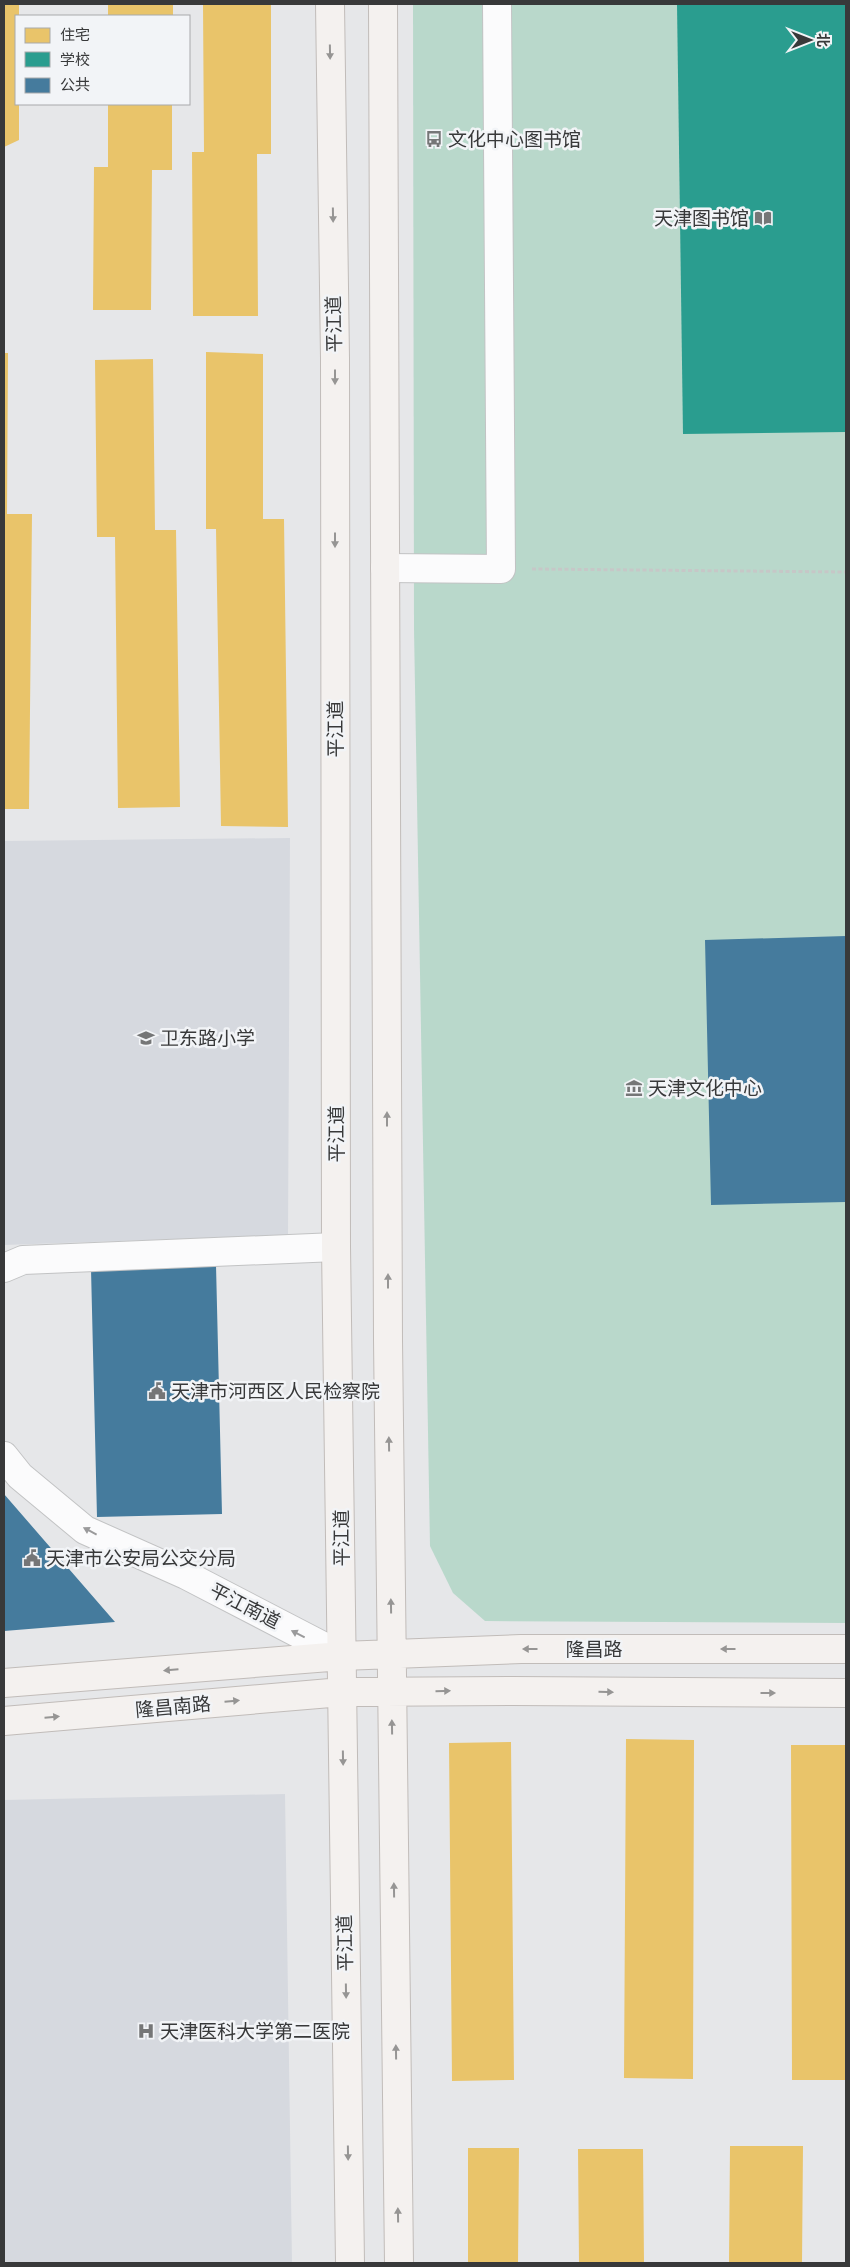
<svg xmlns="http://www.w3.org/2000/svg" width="850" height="2267" viewBox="0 0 850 2267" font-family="Jost,'Noto Sans SC',sans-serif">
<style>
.built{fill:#d6d9df}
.green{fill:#b9d8cb}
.homes{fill:#e9c46a}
.schools{fill:#2a9d8f}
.public{fill:#457b9d}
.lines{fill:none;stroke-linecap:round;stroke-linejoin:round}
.minor-casing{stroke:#c2c3c4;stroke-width:30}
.major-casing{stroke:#c1bcb9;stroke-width:30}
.path{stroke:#c6c7c7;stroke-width:3;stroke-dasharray:4 2.5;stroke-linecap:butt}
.minor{stroke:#fbfbfc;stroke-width:28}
.major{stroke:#f4f1ef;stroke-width:28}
.oneway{fill:#969594}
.oneway2{fill:#9a9a9b}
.labels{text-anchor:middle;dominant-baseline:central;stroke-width:5;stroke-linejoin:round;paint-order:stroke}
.poi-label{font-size:19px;fill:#38393a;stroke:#f2f4f7;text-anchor:start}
.street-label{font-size:19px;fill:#38393a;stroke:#f2f4f7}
</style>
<rect width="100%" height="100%" fill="#e6e7e9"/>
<path class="built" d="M290,838L288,1235L4,1245V841Z
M285,1794L292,2263H4V1800Z"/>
<path class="green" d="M413,4H846V1623L485,1621L453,1593L430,1546L414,629Z"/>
<path class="homes" d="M4,4H19V16H16V104H19V140L4,147Z
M108,4H173V16H108Z
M203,4H271V154H257L258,316H193L192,152H204Z
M108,104H172V170H152L151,310H93L94,167H108Z
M206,352L263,354V519H284L288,827L221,826L216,529H206Z
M4,353H8L7,514H32L29,809H4Z
M153,359L155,530H176L180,807L118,808L115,537H97L95,360Z
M626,1739L694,1740L693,2079L624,2078Z
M511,1742L514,2080L452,2081L449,1743Z
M791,1745H846V2080H792Z
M730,2146H803L802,2263H729Z
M468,2148H519L518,2263H468Z
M578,2149H643L644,2263H579Z"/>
<path class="schools" d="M677,4H846V432L683,434Z"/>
<path class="public" d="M846,936V1202L711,1205L705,940Z
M216,1265L222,1514L97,1517L91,1269Z
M4,1494L115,1622L4,1631Z"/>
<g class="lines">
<g class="minor-casing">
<path id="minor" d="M385,568L501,569L497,4
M4,1268L23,1260L336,1247
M4,1456L20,1476L85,1530L186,1575L342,1656"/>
</g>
<g class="major-casing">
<path id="major" d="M330,4L335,358L336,1247L350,2263
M383,4L388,1340L399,2263
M4,1683L342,1656L521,1649H846
M4,1721L342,1692L513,1691L846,1693"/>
</g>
<path class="path" d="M532,569L846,572"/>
<use href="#minor" class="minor"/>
<use href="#major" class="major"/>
</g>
<defs><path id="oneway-solid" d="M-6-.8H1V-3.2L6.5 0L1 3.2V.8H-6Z" transform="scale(1.25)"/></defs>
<g class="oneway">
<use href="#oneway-solid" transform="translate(330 52) rotate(89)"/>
<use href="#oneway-solid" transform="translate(333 215) rotate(89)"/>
<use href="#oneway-solid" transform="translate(335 377) rotate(90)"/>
<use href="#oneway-solid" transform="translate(335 540) rotate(90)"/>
<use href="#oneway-solid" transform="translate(387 1119) rotate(-90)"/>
<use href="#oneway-solid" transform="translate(388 1281) rotate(-90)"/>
<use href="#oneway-solid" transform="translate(389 1444) rotate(-91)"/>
<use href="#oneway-solid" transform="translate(391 1606) rotate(-91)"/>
<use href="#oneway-solid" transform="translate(530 1649) rotate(180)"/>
<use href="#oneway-solid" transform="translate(728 1649) rotate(180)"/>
<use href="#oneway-solid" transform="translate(171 1670) rotate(175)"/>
<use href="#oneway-solid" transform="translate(443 1691) rotate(-1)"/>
<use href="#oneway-solid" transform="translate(606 1692) rotate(1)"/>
<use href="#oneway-solid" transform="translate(768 1693)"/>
<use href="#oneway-solid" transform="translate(232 1701) rotate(-5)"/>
<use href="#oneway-solid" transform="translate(52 1717) rotate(-5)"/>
<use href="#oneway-solid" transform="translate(392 1727) rotate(-91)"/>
<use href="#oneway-solid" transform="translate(343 1758) rotate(89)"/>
<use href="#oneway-solid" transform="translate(394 1890) rotate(-91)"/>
<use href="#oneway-solid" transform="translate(346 1991) rotate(89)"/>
<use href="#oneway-solid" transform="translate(396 2052) rotate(-91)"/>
<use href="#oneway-solid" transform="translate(348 2153) rotate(89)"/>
<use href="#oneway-solid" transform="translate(398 2215) rotate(-91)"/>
</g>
<g class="oneway2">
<use href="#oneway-solid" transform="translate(90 1531) rotate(-152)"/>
<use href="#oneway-solid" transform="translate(298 1634) rotate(-153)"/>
</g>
<defs>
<g id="bus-bare" transform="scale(1.35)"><path d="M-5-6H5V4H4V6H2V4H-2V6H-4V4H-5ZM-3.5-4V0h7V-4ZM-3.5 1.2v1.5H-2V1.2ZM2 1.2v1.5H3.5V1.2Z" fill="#757677" stroke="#f2f4f7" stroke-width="2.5" paint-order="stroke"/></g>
<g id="library-bare" transform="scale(1.35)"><path d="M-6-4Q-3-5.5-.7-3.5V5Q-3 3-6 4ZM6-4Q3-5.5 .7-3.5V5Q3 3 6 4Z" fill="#757677" stroke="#f2f4f7" stroke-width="2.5" paint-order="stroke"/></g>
<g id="school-bare" transform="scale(1.35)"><path d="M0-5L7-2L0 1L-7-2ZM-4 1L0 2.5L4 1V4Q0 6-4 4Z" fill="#757677" stroke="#f2f4f7" stroke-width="2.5" paint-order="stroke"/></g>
<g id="museum-bare" transform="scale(1.35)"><path d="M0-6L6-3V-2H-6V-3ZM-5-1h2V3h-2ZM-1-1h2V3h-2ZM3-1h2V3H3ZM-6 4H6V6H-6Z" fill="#757677" stroke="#f2f4f7" stroke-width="2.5" paint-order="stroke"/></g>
<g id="civic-bare" transform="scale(1.35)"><path d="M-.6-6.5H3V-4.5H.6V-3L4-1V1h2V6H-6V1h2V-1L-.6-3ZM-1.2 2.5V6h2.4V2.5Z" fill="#757677" stroke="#f2f4f7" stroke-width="2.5" paint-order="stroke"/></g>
<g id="hospital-bare" transform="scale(1.35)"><path d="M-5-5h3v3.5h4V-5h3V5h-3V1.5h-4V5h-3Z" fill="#757677" stroke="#f2f4f7" stroke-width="2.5" paint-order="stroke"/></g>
</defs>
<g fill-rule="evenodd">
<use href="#bus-bare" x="434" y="139"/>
<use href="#library-bare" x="763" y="218"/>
<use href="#school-bare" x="146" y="1038"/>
<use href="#museum-bare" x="634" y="1088"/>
<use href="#civic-bare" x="157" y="1391"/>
<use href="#civic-bare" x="32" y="1558"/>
<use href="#hospital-bare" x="146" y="2031"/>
</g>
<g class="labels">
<g class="poi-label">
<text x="448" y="139">文化中心图书馆</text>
<text x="749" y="218" text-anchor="end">天津图书馆</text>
<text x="160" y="1038">卫东路小学</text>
<text x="648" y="1088">天津文化中心</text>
<text x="171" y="1391">天津市河西区人民检察院</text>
<text x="46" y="1558">天津市公安局公交分局</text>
<text x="160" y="2031">天津医科大学第二医院</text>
</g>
<g class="street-label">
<text transform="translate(334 324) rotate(-91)">平江道</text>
<text transform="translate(335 729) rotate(-90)">平江道</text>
<text transform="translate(336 1134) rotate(-90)">平江道</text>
<text transform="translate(341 1538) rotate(-90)">平江道</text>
<text transform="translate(245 1606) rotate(27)">平江南道</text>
<text x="594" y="1649">隆昌路</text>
<text transform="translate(173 1707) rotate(-5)">隆昌南路</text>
<text transform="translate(345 1943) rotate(-91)">平江道</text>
</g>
</g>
<rect width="850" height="2267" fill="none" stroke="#38393a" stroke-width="10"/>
<rect x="15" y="15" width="175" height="90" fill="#f2f4f7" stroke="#a8a9ab"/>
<rect x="25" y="28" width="25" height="15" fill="#e9c46a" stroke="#a8a9ab"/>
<text x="60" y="40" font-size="15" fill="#38393a">住宅</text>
<rect x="25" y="52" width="25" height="15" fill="#2a9d8f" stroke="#a8a9ab"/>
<text x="60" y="65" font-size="15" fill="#38393a">学校</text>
<rect x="25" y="78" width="25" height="15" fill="#457b9d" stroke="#a8a9ab"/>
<text x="60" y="90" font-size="15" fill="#38393a">公共</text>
<g transform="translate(810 40) rotate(90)" stroke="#f2f4f7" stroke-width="4" paint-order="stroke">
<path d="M0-4L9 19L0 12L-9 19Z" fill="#38393a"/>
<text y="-8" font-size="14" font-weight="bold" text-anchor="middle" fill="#38393a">北</text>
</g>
</svg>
